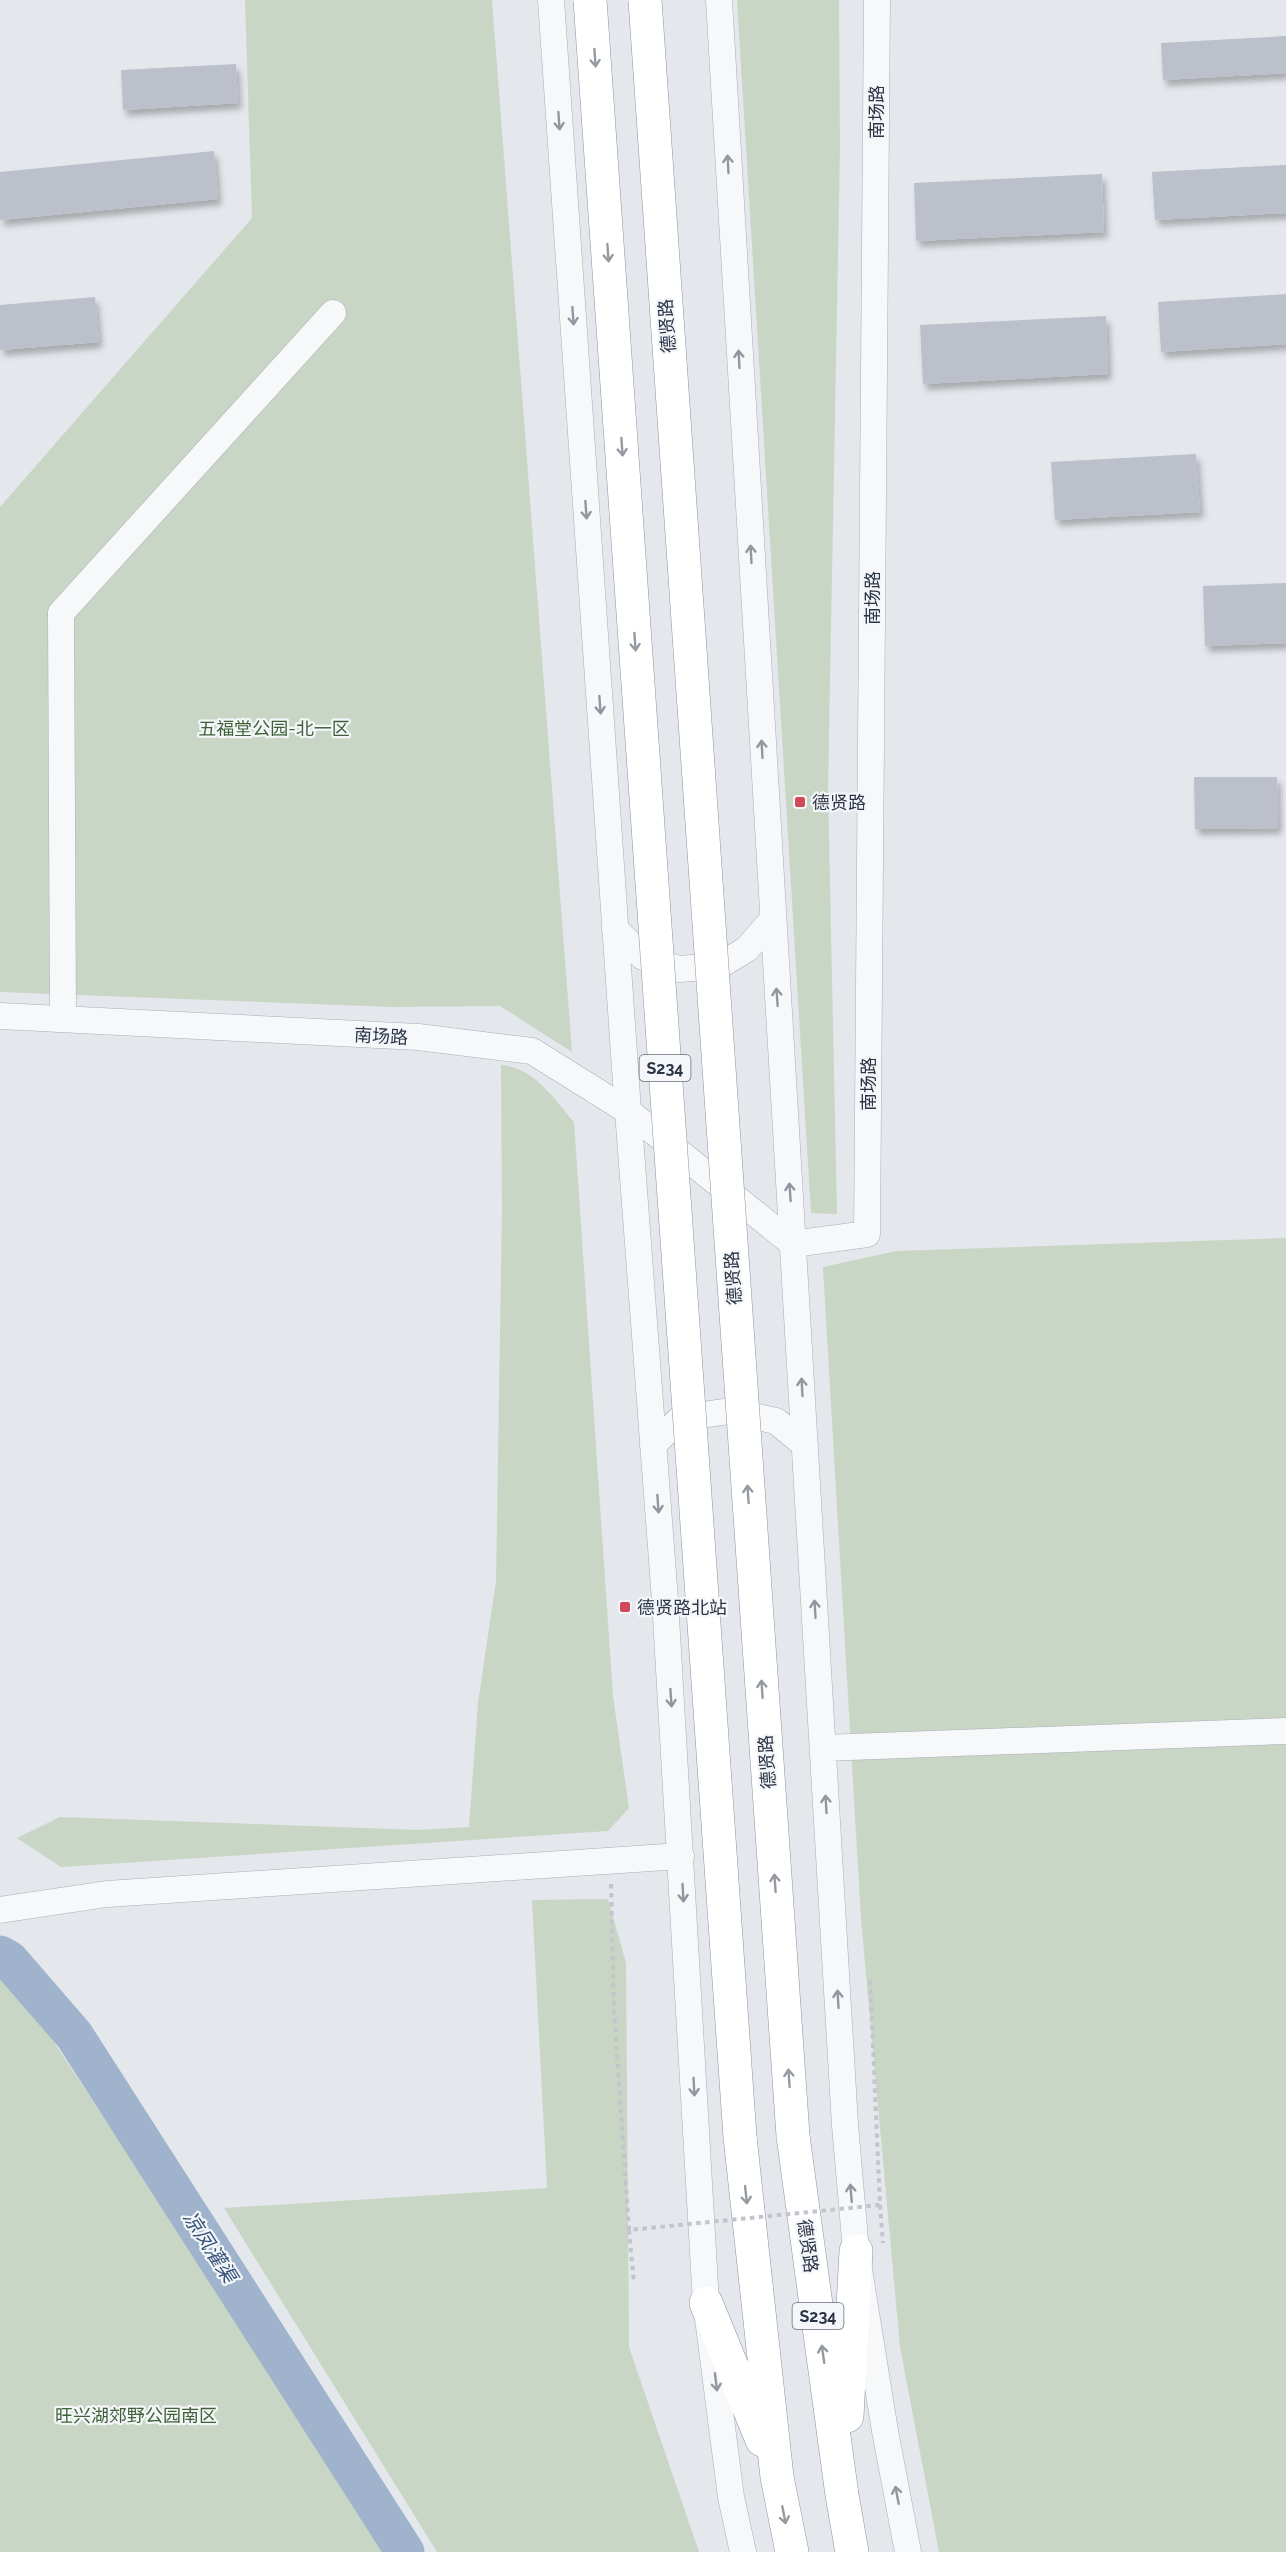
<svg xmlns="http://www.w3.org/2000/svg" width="1286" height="2552" viewBox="0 0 1286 2552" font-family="Raleway,'Noto Sans SC',sans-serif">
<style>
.park{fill:#c9d6c5}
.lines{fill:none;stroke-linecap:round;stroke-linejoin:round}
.river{stroke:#9fb4cc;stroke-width:39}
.building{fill:#bbc0ca;filter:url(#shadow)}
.minor-casing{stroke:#a9aeb7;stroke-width:27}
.highway-casing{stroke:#8b94a3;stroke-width:34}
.path{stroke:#c2c5cb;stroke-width:4;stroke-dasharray:4.5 4.5;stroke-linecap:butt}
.minor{stroke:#f7f8fa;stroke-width:26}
.highway{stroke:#fff;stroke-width:33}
.highway-bridge-casing{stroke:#8b94a3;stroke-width:34;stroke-linecap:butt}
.path-bridge{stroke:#c2c5cb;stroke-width:4;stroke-dasharray:4.5 4.5;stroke-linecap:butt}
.highway-bridge{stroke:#fff;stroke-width:33}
.oneway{stroke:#959aa2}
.oneway2{stroke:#9196a0}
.poi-dot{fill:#d1495b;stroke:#f4f6f9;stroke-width:2}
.labels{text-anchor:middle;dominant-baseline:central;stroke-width:4.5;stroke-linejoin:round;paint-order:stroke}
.shield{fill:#f4f6f9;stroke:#676e7b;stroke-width:1.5}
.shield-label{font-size:16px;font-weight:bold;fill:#2b3445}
.street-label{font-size:18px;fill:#2b3445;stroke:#f4f6f9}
.park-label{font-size:18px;fill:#3f6138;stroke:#f4f6f9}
.poi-label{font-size:18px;fill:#2b3445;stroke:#f4f6f9;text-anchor:start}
.water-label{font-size:20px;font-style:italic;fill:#34527a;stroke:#f4f6f9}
</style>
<defs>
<filter id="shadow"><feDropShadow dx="3.5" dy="6" stdDeviation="3" flood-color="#0004"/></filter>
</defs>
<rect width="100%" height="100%" fill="#e4e7ec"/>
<path class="park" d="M245,0H492L572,1052L500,1006L393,1007L0,992V507L252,218Z
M737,0H839L840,148L828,789L837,1214L811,1213Z
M501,1065C535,1068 553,1098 574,1122L613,1696L629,1808L608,1831L61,1867L17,1838L60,1817L419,1830L469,1827L478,1703L496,1581L502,1210Z
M1286,1238V2552H939L900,2347L861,1919L823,1267L896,1251Z
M608,1899L626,1963L629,2347L699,2552H437L224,2208L547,2188L532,1900Z
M0,1970L27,2001L389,2552H0Z"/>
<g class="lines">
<path class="river" d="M0,1955L9,1960L74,2035L405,2552"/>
</g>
<path class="building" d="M1286,36V73L1163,80L1161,43Z
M236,64L238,103L123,110L121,70Z
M214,151L218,199L0,220V172Z
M1286,165V213L1155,220L1152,172Z
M1102,174L1104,232L916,241L914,183Z
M1286,294V344L1161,352L1158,302Z
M95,297L99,342L0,350V305Z
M1106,316L1108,374L923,384L920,325Z
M1196,454L1200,512L1055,520L1051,462Z
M1286,583V643L1205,646L1203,586Z
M1194,777H1277L1278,828L1195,829Z"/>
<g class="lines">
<g class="minor-casing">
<path id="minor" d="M551,0L628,1111L665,1600L706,2303L731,2497L743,2552
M719,0L845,2125L856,2251L885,2431L908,2552
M615,929L643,957L679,969L719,966L747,949L772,920
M0,1016L418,1037L532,1051L628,1111L793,1244L867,1234L877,0
M63,1019L61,613L333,313
M653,1445L681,1418L730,1411L776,1421L805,1445
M823,1748L1286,1731
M0,1910L107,1894L681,1856"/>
</g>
<g class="highway-casing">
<path id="highway" d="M793,2136L842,2495L852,2552
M740,2137L777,2477L792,2552
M706,2303L762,2440
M847,2416L856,2251"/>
</g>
<path class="path" d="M611,1884L614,2010
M880,2205L883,2243
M629,2230L634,2283"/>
<use href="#minor" class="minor"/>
<use href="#highway" class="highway"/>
<g class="highway-bridge-casing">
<path id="highway-bridge" d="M590,0L740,2137
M645,0L793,2136"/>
</g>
<path class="path-bridge" d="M614,2010L629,2230L880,2205L870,1979"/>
<use href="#highway-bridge" class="highway-bridge"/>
</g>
<defs><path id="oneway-shaft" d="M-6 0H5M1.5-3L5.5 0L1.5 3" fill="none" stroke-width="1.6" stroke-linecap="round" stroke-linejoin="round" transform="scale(1.5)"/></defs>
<g class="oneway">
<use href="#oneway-shaft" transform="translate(595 58) rotate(86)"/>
<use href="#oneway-shaft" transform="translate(608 253) rotate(86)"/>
<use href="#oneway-shaft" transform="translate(622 447) rotate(86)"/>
<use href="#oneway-shaft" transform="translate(635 642) rotate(86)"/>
<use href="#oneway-shaft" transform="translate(748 1494) rotate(-94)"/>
<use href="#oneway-shaft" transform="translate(762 1689) rotate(-94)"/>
<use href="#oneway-shaft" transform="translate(775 1883) rotate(-94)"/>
<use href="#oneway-shaft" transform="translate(789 2078) rotate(-94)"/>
<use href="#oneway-shaft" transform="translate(746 2195) rotate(84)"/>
<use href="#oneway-shaft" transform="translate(823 2354) rotate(-98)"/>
<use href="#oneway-shaft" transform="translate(784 2515) rotate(79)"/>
</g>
<g class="oneway2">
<use href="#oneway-shaft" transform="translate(559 121) rotate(86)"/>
<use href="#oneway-shaft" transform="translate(728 164) rotate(-93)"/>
<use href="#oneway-shaft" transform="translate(573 316) rotate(86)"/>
<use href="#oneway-shaft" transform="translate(739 359) rotate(-93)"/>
<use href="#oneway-shaft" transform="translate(586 510) rotate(86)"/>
<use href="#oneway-shaft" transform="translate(751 554) rotate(-93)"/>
<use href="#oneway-shaft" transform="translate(600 705) rotate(86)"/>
<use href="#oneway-shaft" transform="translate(762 749) rotate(-93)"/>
<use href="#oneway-shaft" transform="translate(777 997) rotate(-94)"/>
<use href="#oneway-shaft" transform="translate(790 1192) rotate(-94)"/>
<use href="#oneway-shaft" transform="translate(802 1387) rotate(-93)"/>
<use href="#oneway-shaft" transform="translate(658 1504) rotate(86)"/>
<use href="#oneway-shaft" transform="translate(815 1609) rotate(-93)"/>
<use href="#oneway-shaft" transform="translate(671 1698) rotate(86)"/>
<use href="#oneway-shaft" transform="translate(826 1804) rotate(-93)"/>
<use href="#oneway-shaft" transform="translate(683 1893) rotate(87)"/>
<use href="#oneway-shaft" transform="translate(838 1999) rotate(-93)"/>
<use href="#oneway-shaft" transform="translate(694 2087) rotate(87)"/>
<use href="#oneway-shaft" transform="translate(851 2193) rotate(-95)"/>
<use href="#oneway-shaft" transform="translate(716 2382) rotate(83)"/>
<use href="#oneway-shaft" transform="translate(897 2495) rotate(-101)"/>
</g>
<g class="poi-dot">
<rect x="794" y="796" width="12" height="12" rx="3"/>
<rect x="619" y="1601" width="12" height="12" rx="3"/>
</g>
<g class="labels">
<g class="shield">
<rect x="639.5" y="1055" width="51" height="26" rx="4.5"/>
<rect x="792.5" y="2303" width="51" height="26" rx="4.5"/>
</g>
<g class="shield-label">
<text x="665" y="1068">S234</text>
<text x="818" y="2316">S234</text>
</g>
<g class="street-label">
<text transform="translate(876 112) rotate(-90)">南场路</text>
<text transform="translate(667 326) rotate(-94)">德贤路</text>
<text transform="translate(872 598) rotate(-90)">南场路</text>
<text transform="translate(381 1036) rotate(3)">南场路</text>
<text transform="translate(868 1084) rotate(-90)">南场路</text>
<text transform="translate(733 1278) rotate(-94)">德贤路</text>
<text transform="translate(767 1762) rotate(-94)">德贤路</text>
<text transform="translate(808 2246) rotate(82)">德贤路</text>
</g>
<g class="park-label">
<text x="274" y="728">五福堂公园-北一区</text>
<text x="136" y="2415">旺兴湖郊野公园南区</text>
</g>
<g class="poi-label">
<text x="812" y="802">德贤路</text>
<text x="637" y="1607">德贤路北站</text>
</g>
<g class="water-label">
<text transform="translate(210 2247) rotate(57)">凉凤灌渠</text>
</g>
</g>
</svg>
